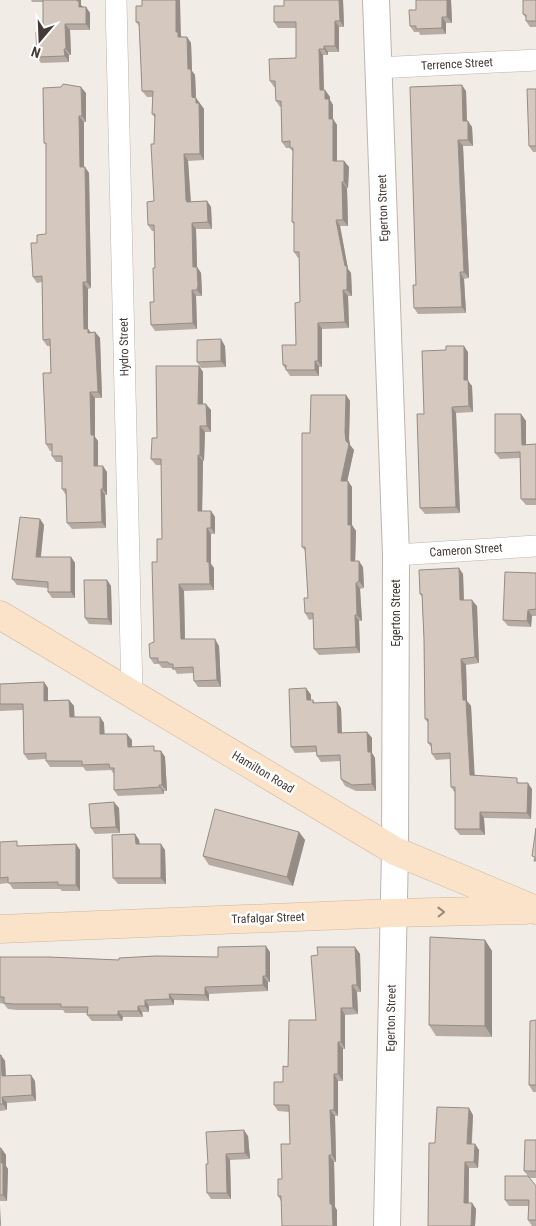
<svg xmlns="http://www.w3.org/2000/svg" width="536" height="1226" viewBox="0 0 536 1226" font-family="'Roboto Condensed',sans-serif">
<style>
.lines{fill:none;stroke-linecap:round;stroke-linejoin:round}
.minor-casing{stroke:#bfb4ac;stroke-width:22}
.tertiary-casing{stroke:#bfb4ac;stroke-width:28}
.secondary-casing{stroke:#d1b79c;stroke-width:29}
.minor{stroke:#fff;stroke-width:21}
.tertiary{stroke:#fff;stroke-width:26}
.secondary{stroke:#fae3c8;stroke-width:28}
.wall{fill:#b7aca4}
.shaded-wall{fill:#958c86}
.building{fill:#d5c8bf;stroke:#958c86}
.oneway{stroke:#968778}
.labels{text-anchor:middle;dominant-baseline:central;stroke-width:5;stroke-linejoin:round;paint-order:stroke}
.street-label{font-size:12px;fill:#443b36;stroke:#fff}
</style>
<rect width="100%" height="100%" fill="#f1ece6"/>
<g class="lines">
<g class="minor-casing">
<path id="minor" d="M116,0L132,694
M377,68L536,60
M396,555L536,546"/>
</g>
<g class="tertiary-casing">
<path id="tertiary" d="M376,0L396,555L395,851L387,1226"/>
</g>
<g class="secondary-casing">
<path id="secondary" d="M0,615L395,851L536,910
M0,929L393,913L525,910"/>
</g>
<use href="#minor" class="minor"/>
<use href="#tertiary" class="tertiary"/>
<use href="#secondary" class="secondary"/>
</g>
<path class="wall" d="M31,0H81V5L83,7H86L90,13V30H70L71,55H69V62L41,63L37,57L43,32V2H32Z
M343,0L344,27H339V52H328V55H323L324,90H325L330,97V100L333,105V119L337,125V161H344L349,167L348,188H347L348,226H340L348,269L351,273L352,296H348L349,328L322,329V367H319V376H290L283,365L296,345L300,302L299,258H298L294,252V224L292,222L293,152L290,148H286L282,142L281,107H280L276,101L275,87H274L270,81L296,58V28H278L274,22Z
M416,0H451L452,23H446V34L420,35L419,32H414L410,26L416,10Z
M536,0V27H530L526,21V18L523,14Z
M136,6L181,36L182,37H187L191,43L192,71L195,75L196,98L204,109V160L188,161L191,202L207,201L211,207L212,229H196L197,267L201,273L202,291V296H196L197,329L155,331L151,325L154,302L155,268L154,231H152L148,225L154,201V144L155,118L152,114L153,97H147L142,91L140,27L136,22Z
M536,89V152H533L529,146Z
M466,91L467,121L472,127L473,146H463L469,278L464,279L466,313L418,314L414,308L416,285Z
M86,93V122H84V167L89,173L91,288L88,289V329L91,332H95L100,338L102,398H95V437L98,441V466L107,472V495H105L106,528L72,529L67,523L66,495L62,489V462H56L52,456V451H50L46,444L51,373L50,346H47L43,340L42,282L37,283L33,277L37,243L46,234V145L44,143Z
M225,346L226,367L201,368L197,362Z
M468,352V381L472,386L473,412L456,413L460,513L425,514L420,508L424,414Z
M199,366L203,372V404L211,410V432H205L204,461H203L202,511H211L215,517V534H211V564L214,568V590L184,591L185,639L219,646L221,687H198L194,681L193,673L177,674L175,670H173L171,668H162L159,664H154L150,658L154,642L157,562L162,539L161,465H156L151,459Z
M346,395L350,401L349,439L350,445L354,450L347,481L352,487V525L356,531L355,561L363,567L364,588L360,589L362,621H359L360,653L319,655L314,649L313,619L309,620L305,613L308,598L306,552L302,547L310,433Z
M521,414L526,421V444H536V505H526L521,499L520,458L500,459L495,453Z
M40,519L44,525L41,557H71L75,563V598H52L48,592V588L17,585L12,579Z
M530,573H536V616H532L531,627L508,626L503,620Z
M463,574L464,600L477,606L479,663L466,665L467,701L471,706L474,775L520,783L532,789L531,819L484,818L485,835H460L455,829V793L451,787L450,759L436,760L432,754V748L428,743V723L425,719L424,639L422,597L420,594Z
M107,580L111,586L112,625L89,624L85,618Z
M44,682L48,688V701L69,700L74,706V717H100L104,723V734L132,740V747L161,751L165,757L167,791H164V794L118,796L114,790V774L111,770L86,771L83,767H50L46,761V759L28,760L24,754L23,710L0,711V684Z
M306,688L311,695V700H313L315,703L341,708L342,733L367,732L372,738V753L375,758L376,791H356L345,786L341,779V761L321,762L317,756L316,752L295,753L291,747Z
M119,808L120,833L95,834L91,828Z
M299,832L305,840L293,886L209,865L203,856Z
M135,834L139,840L140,844L165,850L166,884H118L113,878Z
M0,842L20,846L76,844L80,850V891H62L60,889H13L9,883L0,884Z
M485,940L492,951V1037L436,1036L429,1025Z
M355,947L360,954L361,992H357L358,1014L345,1015V1049H343V1081H338V1116H335L336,1162H334L335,1207L337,1210L281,1201L278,1196L290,1144L289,1112L278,1111L274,1105L283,1082L288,1067L316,1020L318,955Z
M270,952V982H268V991L209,994V1001L174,1000V1005L149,1006V1012H142L143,1017H123L122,1021H92L87,1015V1013H65L63,1010H17L8,1009L4,1004L0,1003V957L119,960L218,957Z
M536,1020V1092H533L529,1085Z
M0,1055L5,1061L6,1076L35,1081L36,1101L7,1103V1110L0,1111Z
M473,1115L472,1144H475L479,1150L478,1168H469V1203H472L476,1209L475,1226H428L435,1143Z
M248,1136L250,1159L230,1160L231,1199H211L207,1193L208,1164Z
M536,1140V1178H529L536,1186V1226H532L528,1220L529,1206H509L505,1200L528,1176L524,1171Z
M0,1148H1L6,1155V1166L8,1169L7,1201H0Z"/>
<path class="shaded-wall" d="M77,0H81V5L83,7H79Z
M176,0H180L181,36L182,38L178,37L176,32Z
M339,0H343L344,27L340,21Z
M447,0H451L452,23L447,17Z
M86,7L90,13V30L86,24Z
M442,17L446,23V34L442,28Z
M335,21L339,27V52L335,46Z
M65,24L70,30L71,55L66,49Z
M187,37L191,43L192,71L195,75L196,98L204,109V160L200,154L192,97L188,69Z
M324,46L328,52V55L324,49Z
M64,49L69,55V62L65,56Z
M319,49L323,55L324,97L320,90Z
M462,85L466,91L467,127L463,121Z
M81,87L86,93V122L82,116Z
M325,90L330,97V100L333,105V119L337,125V167L333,161L329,119L325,99Z
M79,116L84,122V173L80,167Z
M468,121L472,127L473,146L468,140Z
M458,140L463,146L469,278L464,272Z
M184,154L188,161L191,206L192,208L186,200Z
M344,161L349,167L348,188L344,182Z
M85,167L89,173L91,288L87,282Z
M342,182L347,188L348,226L343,220Z
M207,201L211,207L212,229L208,222Z
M336,220L340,226L348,269L351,273L352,296L347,290L345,266Z
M192,223L196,229L197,267L201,273L202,296L197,290L193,267Z
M460,272L464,279L466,313L462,307Z
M83,282L88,289V329L92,335L84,329Z
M192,290L196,296L197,329L193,323Z
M343,290L348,296L349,328L345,322Z
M318,323L322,329V367L318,361Z
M95,332L100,338L102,398L98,392Z
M221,339L225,346L226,367L221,361Z
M464,346L468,352V381L472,386L473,412L469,406L464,380Z
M315,361L319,367V376L315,370Z
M199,366L203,372V410L198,404Z
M90,392L95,398V437L98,441V472L94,466L91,435Z
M346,395L350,401L349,439L350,445L354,450L346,487L341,481L346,441L345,432Z
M206,404L211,410V432L207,426Z
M452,407L456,413L460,513L456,507Z
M521,414L526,421V451L522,445Z
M200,426L205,432L204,461L200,455Z
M198,455L203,461L202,517L198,511Z
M103,466L107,472V495L103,489Z
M348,481L352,487V525L356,531L355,567L351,561L348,525Z
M101,489L105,495L106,528L102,522Z
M211,511L215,517V534L211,528Z
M40,519L44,525L40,563L36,557Z
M207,528L211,534V564L214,568V590L210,584L207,562Z
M71,557L75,563V598L71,592Z
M359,561L363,567L364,588L359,581Z
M459,568L463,574L464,606L460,600Z
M107,580L111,586L112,625L108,619Z
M356,583L360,589L362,621L357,615Z
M179,584L184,591L185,645L181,639Z
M472,600L477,606L479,663L475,657Z
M528,610L532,616L531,627L527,621Z
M355,615L359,621L360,653L356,647Z
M215,639L219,646L221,687L217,680Z
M461,659L466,665L467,701L471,706L475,781L470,775L463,700Z
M44,682L48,688V707L44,701Z
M306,688L311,695V706L307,700Z
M69,700L74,706L75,724L70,717Z
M337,702L341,708L342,739L338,733Z
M100,717L104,723L105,740L100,734Z
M367,732L372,738V753L375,758L376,791L372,784L368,752Z
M127,734L132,740V753L128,747Z
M161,751L165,757L167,791L162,785Z
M528,783L532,789L531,819L527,813Z
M159,785L164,791V794L160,787Z
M114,802L119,808L120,833L116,827Z
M480,812L484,818L485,835L480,829Z
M299,832L305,840L293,886L287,877Z
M135,834L139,840L140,850L136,844Z
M76,844L80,850V891L76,885Z
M161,844L165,850L166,884L161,878Z
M485,940L492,951V1037L485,1026Z
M266,946L270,952V982L266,976Z
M355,947L360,954L361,992L357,985Z
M263,976L268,982V991L263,985Z
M352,985L357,992L358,1014L353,1008Z
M205,987L209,994V1001L205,995Z
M169,994L174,1000V1005L170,999Z
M145,1000L149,1006V1012L145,1006Z
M138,1006L142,1012L143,1017L138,1011Z
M341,1008L345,1015V1049L341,1042Z
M118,1011L123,1017L122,1021L118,1015Z
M338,1042L343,1049V1081L338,1074Z
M1,1055L5,1061L6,1082L2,1076Z
M334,1074L338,1081V1116L334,1110Z
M31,1075L35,1081L36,1101L32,1095Z
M2,1097L7,1103V1110L3,1104Z
M469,1108L473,1115L471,1150L467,1144Z
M330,1110L335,1116L336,1162L332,1155Z
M244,1130L248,1136L250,1159L245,1153Z
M475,1144L479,1150L478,1168L474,1162Z
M1,1148L6,1155V1166L8,1169L7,1201L3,1195Z
M226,1154L230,1160L231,1199L227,1193Z
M329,1155L334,1162L335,1207L337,1210V1226H333L330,1204Z
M465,1162L469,1168L468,1209L464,1203Z
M472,1203L476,1209L475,1226H471Z
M0,1206L1,1226L0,1225Z"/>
<path class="building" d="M43,0H77V1H79V7H86V24H65L66,49H64L65,56L37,57L36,32H43Z
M142,0H176V32H178V37H187L188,69H191L192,97L196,98V103H199L200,154H184L186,200L187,202L207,201L208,222L192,223L193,267H197L198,285L197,290H192L193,323L151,325L150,302H154L153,268H155L154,225H148L147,202L154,201L151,144H154L155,114H152L153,91H142L139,22H136V6H142Z
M284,0H339L340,21H335V46H324V49H319L320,90H325V99H329V119H333V161H344V182H342L343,220H336L345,266H347V290H343L345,322L318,323V361H315V370H286V365H283L282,345H296L295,303L300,302L299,252H294V222H292L293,148H290V141L282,142L281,101H276L275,81H270L269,59L296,58V22H274V6H284Z
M416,0H447V17H442V28L416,29V26H410L409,10H416Z
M523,0H536V21H526V15L523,14Z
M63,84L81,87L82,116H79L80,167H85L87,282H83L84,329H88V333L95,332L98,392H90L91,435H94V466H103V489H101L102,522L67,523L66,489H62V456H52V444H46L43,373H51L50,339L43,340L42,276L33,277L31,243H37V235L46,234V143H44L43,88L61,87Z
M462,85L463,121H468V140H458L464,272H460L462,307L414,308L413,285H416L410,87Z
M527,89H536V146H529Z
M221,339V361L197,362V340Z
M446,346H464V380H468L469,406L452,407L456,507L420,508L417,414H424L422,351L446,350Z
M156,366H199L198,404H206L207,426H200V455H198V511H211V528H207V562H209L210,584H179L181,639H215L217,680L194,681L193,667L173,668V664H169L168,662H158V658H150L149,644L154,642L152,562H157V539H162L161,459H151L152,438H157Z
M311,395H346L345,432L346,441L349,444L341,481H348V525H351V561H359V581L356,583L357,615H355L356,647L314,649L313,613H305L304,598H308L305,547H302V433H310Z
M495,414H521L522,445L536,444V499H521L520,452L495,453Z
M20,517L40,519L36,557H71V592H48V582L12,579Z
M459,568L460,600H472L475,657L461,659L463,700H466L470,775L517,778V783H528L527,813L480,812V829H455V787H451L450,753L432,754L431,743H428V719H425L424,639L422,594H420L419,570Z
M505,572L536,573V609L528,610L527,621L503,620Z
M84,580H107L108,619L85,618Z
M44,682V701L69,700L70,717H100V734H127L128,747L154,746V751H161L162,785H159L160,787L114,790V768H110L109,764L82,765V761H46V753L24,754L23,704H0V684Z
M306,688L307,700H313V703L337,702L338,733L367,732L368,752H371L372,784L352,785L341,779L340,755L317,756L316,746L291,747L289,689Z
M114,802L116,827L91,828L89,804Z
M215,809L299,832L287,877L203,856Z
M536,828V861H534L535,857L532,856Z
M135,834L136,844H161V878H113L112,835Z
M17,841V846L76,844V885H58V882L8,883V877L0,878V842Z
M430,937L485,940V1026L429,1025Z
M266,946V976H263V985L205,987V995L169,994L170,999L145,1000V1006H138V1011H118V1015H87L88,1007H61V1004H13L4,1003V997H0V957H49L119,960V958L156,956L218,957V947Z
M317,947H355L357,985H352L353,1008H341V1042H338V1074H334V1110H330L332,1155H329L330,1204H332L333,1226H282L281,1196H278V1179H282L281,1144H290L289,1105H274V1082H283V1066L288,1067L289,1020H316L311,956L318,955Z
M536,1020V1085H529L530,1021Z
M0,1055H1L2,1076L31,1075L32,1095L2,1097L3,1104H0Z
M437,1107L469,1108L467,1144H475L474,1162H465L464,1203H472L471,1226H428L429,1143H435Z
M244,1130L245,1153L226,1154L227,1193H207L206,1164H208L206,1132Z
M525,1140H536V1171H524Z
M0,1148H1V1163H3V1195H0Z
M505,1176H528L536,1186V1220H528L529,1200H505Z"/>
<defs><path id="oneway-chevron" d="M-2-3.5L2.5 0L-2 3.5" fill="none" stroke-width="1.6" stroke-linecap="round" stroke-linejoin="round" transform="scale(1.25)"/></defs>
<use class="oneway" href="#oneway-chevron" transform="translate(441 912) rotate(-1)"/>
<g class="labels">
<g class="street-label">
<text transform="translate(457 64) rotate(-3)">Terrence Street</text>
<text transform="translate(383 208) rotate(-92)">Egerton Street</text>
<text transform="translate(124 347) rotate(-91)">Hydro Street</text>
<text transform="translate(466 550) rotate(-4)">Cameron Street</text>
<text transform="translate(396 613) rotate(-90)">Egerton Street</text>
<text transform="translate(263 772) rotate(31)">Hamilton Road</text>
<text transform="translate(268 918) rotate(-2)">Trafalgar Street</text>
<text transform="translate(391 1018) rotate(-89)">Egerton Street</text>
</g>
</g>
<g transform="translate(40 40) rotate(199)" stroke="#ffffff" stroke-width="4" paint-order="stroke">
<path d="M0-4L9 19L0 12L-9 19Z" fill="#443b36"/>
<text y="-8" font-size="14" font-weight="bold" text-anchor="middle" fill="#443b36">N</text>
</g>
</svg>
